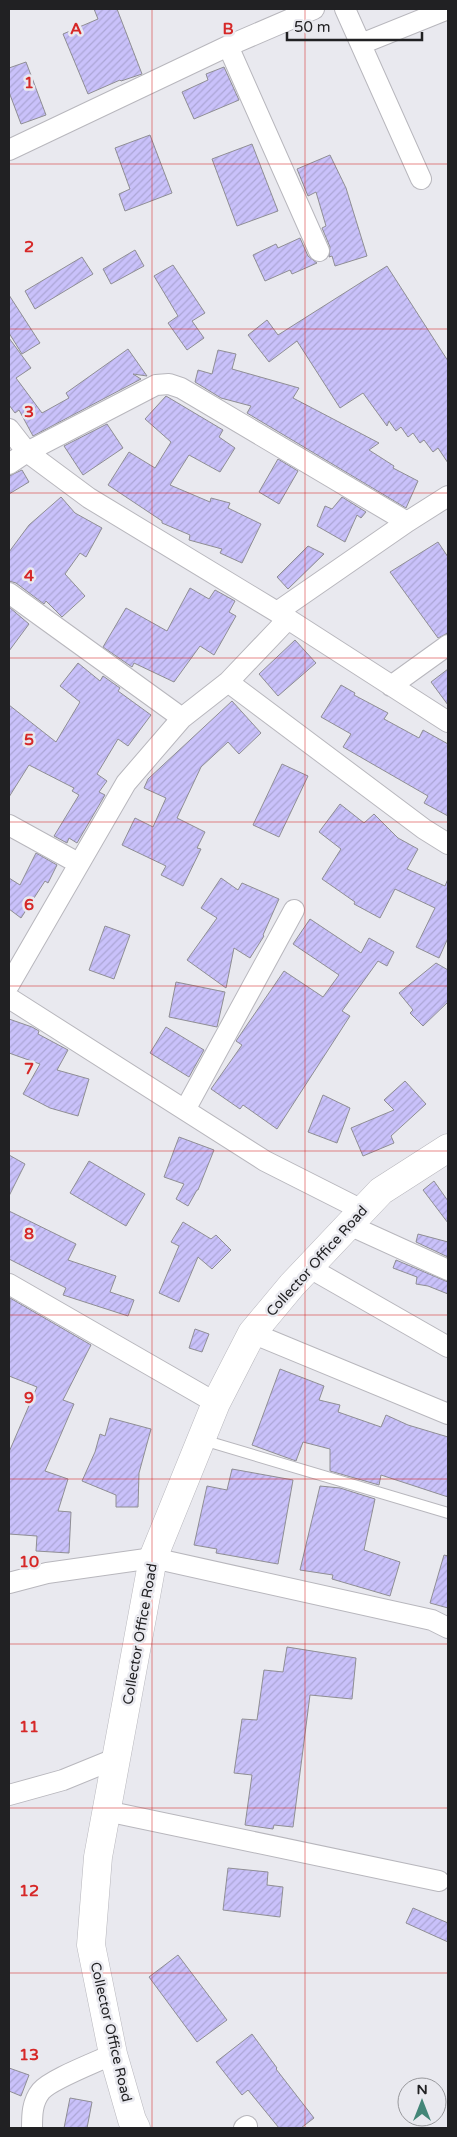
<svg xmlns="http://www.w3.org/2000/svg" width="457" height="2137" viewBox="0 0 457 2137" font-family="'Varela Round',sans-serif">
<style>
.building{fill:url(#building-hatch);stroke:#8f8e94}
.lines{fill:none;stroke-linecap:round;stroke-linejoin:round}
.service-casing{stroke:#b8b7bd;stroke-width:12}
.minor-casing{stroke:#b8b7bd;stroke-width:22}
.secondary-casing{stroke:#b8b7bd;stroke-width:29}
.service{stroke:#fff;stroke-width:10}
.minor{stroke:#fff;stroke-width:20}
.secondary{stroke:#fff;stroke-width:28}
.grid{fill:none;stroke:#d62828;stroke-width:1;stroke-opacity:0.55}
.labels{text-anchor:middle;dominant-baseline:central;stroke-width:5;stroke-linejoin:round;paint-order:stroke}
.street-label{font-size:14px;fill:#212123;stroke:#e9e9ef}
.grid-label{font-size:16px;text-anchor:middle;font-weight:bold;fill:#d62828;stroke:#e9e9ef;stroke-width:5;stroke-linejoin:round;paint-order:stroke}
</style>
<defs>
<pattern id="building-hatch" width="6" height="6" patternUnits="userSpaceOnUse" patternTransform="scale(1.25)"><rect width="6" height="6" fill="#c9c1fa"/><path d="M-1 1l2-2M0 6l6-6M5 7l2-2" fill="none" stroke="#aca6d6"/></pattern>
</defs>
<rect width="100%" height="100%" fill="#e9e9ef"/>
<path class="building" d="M94,9H117L142,74L121,81L120,80L88,94L63,34L98,19Z
M26,62L46,115L21,124L9,92V68Z
M224,67L239,100L194,119L182,92L208,80L206,74Z
M150,135L172,193L125,211L119,194L130,189L115,148Z
M252,144L278,211L237,226L212,159Z
M330,155L346,188L367,256L335,266L332,256L329,257L330,247L322,228L326,226L316,192L308,196L297,169Z
M300,238L308,256L317,263L292,274L290,270L265,281L253,255L276,244L278,248Z
M135,250L144,266L111,284L103,269Z
M82,257L93,274L35,309L25,291Z
M173,265L205,313L192,321L204,338L187,350L168,323L178,316L154,276Z
M387,266L448,361V463L438,448L433,452L424,440L420,443L413,433L408,437L401,427L396,431L389,421L387,426L363,393L340,408L297,341L269,362L248,335L267,320L278,335Z
M9,295L40,343L22,354L9,333Z
M9,338L31,368L16,378L42,413L69,398L66,393L128,349L147,376L133,374L141,379L33,436L19,410L15,413L9,405Z
M218,350L236,354L232,369L299,388L293,398L379,443L369,450L394,466L393,468L418,481L406,508L247,413L251,406L221,398L195,382L198,370L212,374Z
M166,396L223,430L219,437L235,448L220,472L189,455L170,485L210,502L211,498L230,503L228,508L261,524L242,563L220,553L222,549L189,540L190,535L162,523V521L108,485L129,452L155,468L171,442L145,419Z
M107,424L123,448L83,475L64,446Z
M278,459L298,471L279,504L259,492Z
M22,470L29,482L9,494V476Z
M61,497L75,513L102,528L86,557L80,553L65,574L85,596L62,617L46,601L44,604L16,583L9,581V552L29,525Z
M342,497L366,512L361,518L357,515L345,542L317,526L325,506L332,509Z
M438,542L448,557V633L438,638L390,572Z
M308,546L324,554L288,589L277,577Z
M190,588L209,599L215,590L235,601L229,612L236,616L214,655L200,646L174,682L134,663L132,667L103,647L126,608L167,631Z
M9,607L29,624L9,651Z
M295,640L316,663L278,696L259,674Z
M78,663L100,681L103,676L120,688L118,691L151,715L128,746L118,739L97,774L107,781L99,792L105,795L77,843L69,838L67,843L54,836L79,795L72,791L74,788L29,765L9,797V705L56,742L80,702L60,686Z
M448,669V705L431,682Z
M341,685L355,693L354,695L388,713L384,719L419,738L423,730L448,744V816L424,803L428,796L343,747L351,734L321,717Z
M232,701L261,733L239,754L228,742L201,767L177,818L205,832L197,848L201,849L183,886L161,875L166,866L122,845L135,818L153,827L166,798L144,788L148,779Z
M282,764L308,776L279,837L253,825Z
M340,804L364,823L374,814L398,838L418,849L407,869L445,886L448,879V938L439,958L416,947L435,908L395,889L380,918L354,904L355,902L322,879L341,849L319,832Z
M36,853L57,865L48,883L45,881L21,918L9,909V878L20,885Z
M221,878L238,890L242,883L279,899L263,935L264,936L250,958L234,948L226,988L187,960L217,918L201,908Z
M310,919L361,953L369,938L394,952L387,966L378,961L342,1011L350,1016L277,1129L243,1105L240,1109L211,1089L242,1045L236,1041L284,971L323,997L339,975L293,944Z
M105,926L130,935L114,979L89,970Z
M436,963L448,970V1002L423,1026L410,1013L413,1010L399,993Z
M176,982L225,992L217,1027L169,1017Z
M9,1019L32,1027L39,1031L38,1034L68,1050L57,1070L89,1079L78,1116L50,1108L23,1094L40,1064L9,1053Z
M166,1027L204,1050L189,1077L150,1053Z
M405,1081L426,1104L391,1136L394,1143L363,1156L351,1128L394,1110L384,1100Z
M323,1095L350,1108L337,1143L308,1132Z
M179,1137L214,1150L198,1190H197L188,1206L176,1199L184,1184L164,1177Z
M9,1155L25,1164L9,1196Z
M89,1161L145,1194L126,1226L70,1193Z
M434,1181L448,1201V1223L423,1190Z
M9,1211L76,1244L68,1260L116,1276L110,1292L134,1300L128,1316L63,1295L66,1288L9,1259Z
M183,1222L211,1239L216,1235L231,1250L212,1269L198,1257L179,1302L159,1293L179,1246L171,1242Z
M418,1234L448,1242V1257L416,1242Z
M396,1260L448,1282V1294L428,1286L416,1284L417,1277L393,1268Z
M10,1298L91,1345L63,1400L74,1404L45,1471L68,1479L58,1511L71,1512L69,1553L36,1551L37,1536L9,1534V1452L37,1387L9,1376Z
M195,1329L209,1334L202,1352L189,1348Z
M280,1369L324,1386L319,1400L340,1405L338,1412L381,1427L386,1415L408,1425L448,1437V1497L381,1475L379,1485L330,1471V1449L303,1442L296,1461L252,1445Z
M110,1418L151,1429L139,1473L138,1507H116V1495L82,1481L95,1452L100,1434L105,1436Z
M232,1469L293,1480L278,1564L216,1553L217,1549L194,1545L207,1486L227,1490Z
M320,1486L340,1488L375,1499L364,1550L400,1562L390,1596L332,1579L333,1575L300,1570Z
M444,1555L448,1556V1608L430,1603Z
M287,1647L356,1658L352,1699L310,1695L293,1827L274,1825L273,1829L245,1825L252,1775L234,1773L242,1719L257,1720L264,1670L283,1672Z
M228,1868L268,1872L267,1885L283,1887L280,1917L223,1910Z
M413,1908L448,1923V1942L406,1923Z
M178,1955L227,2020L197,2042L149,1977Z
M252,2034L277,2068L276,2069L314,2118L301,2128H279L248,2090L242,2095L216,2062Z
M9,2068L29,2075L21,2096L9,2091Z
M70,2098L92,2102L87,2128H64Z"/>
<g class="lines">
<g class="service-casing">
<path id="service" d="M203,1440L448,1513"/>
</g>
<g class="minor-casing">
<path id="minor" d="M345,9L421,179
M361,44L448,9
M228,46L314,9
M9,150L228,46L319,251
M9,429L27,452L89,498L277,612L448,722
M9,464L27,452L156,385L169,384L181,388L407,522L277,612
M407,522L448,496
M9,593L182,718
M228,682L424,829L448,844
M391,686L448,645
M9,825L78,863
M9,985L126,783L182,718L228,682L287,620
M9,998L265,1161L362,1210
M185,1110L294,910
M349,1225L448,1270
M308,1267L448,1347
M9,1284L216,1403
M252,1333L448,1414
M9,1583L47,1573L153,1558L432,1620L448,1628
M9,1795L63,1780L117,1758
M106,1811L439,1881
M32,2128C32,2115 32,2102 41,2091C51,2079 97,2062 113,2054
M244,2128L247,2126"/>
</g>
<g class="secondary-casing">
<path id="secondary" d="M136,2128L132,2120L113,2054L91,1945L98,1857L153,1558L216,1403L252,1333L292,1285L381,1191L448,1148"/>
</g>
<use href="#service" class="service"/>
<use href="#minor" class="minor"/>
<use href="#secondary" class="secondary"/>
</g>
<path class="grid" d="M152,9V2128M305,9V2128M9,164H448M9,329H448M9,493H448M9,658H448M9,822H448M9,986H448M9,1151H448M9,1315H448M9,1479H448M9,1644H448M9,1808H448M9,1973H448"/>
<g class="labels">
<g class="street-label">
<text transform="translate(317 1261) rotate(-48)">Collector Office Road</text>
<text transform="translate(140 1634) rotate(-80)">Collector Office Road</text>
<text transform="translate(111 2032) rotate(77)">Collector Office Road</text>
</g>
</g>
<g class="grid-label">
<text x="76" y="34">A</text>
<text x="228" y="34">B</text>
<text x="29" y="88">1</text>
<text x="29" y="252">2</text>
<text x="29" y="417">3</text>
<text x="29" y="581">4</text>
<text x="29" y="745">5</text>
<text x="29" y="910">6</text>
<text x="29" y="1074">7</text>
<text x="29" y="1239">8</text>
<text x="29" y="1403">9</text>
<text x="29" y="1567">10</text>
<text x="29" y="1732">11</text>
<text x="29" y="1896">12</text>
<text x="29" y="2060">13</text>
</g>
<rect width="457" height="2137" fill="none" stroke="#212123" stroke-width="20"/>
<g transform="translate(422 2102)"><circle r="24" fill="#e9e9ef" stroke="#99999d"/>
<path d="M0-4L9 19L0 12L-9 19Z" fill="#438678"/>
<text y="-8" font-size="14" font-weight="bold" text-anchor="middle" fill="#212123">N</text>
</g>
<path d="M287 32v8h135v-8" fill="none" stroke="#212123" stroke-width="2.5"/>
<text x="294" y="32" font-size="15" fill="#212123" stroke="#e9e9ef" stroke-width="4" paint-order="stroke">50 m</text>
</svg>
